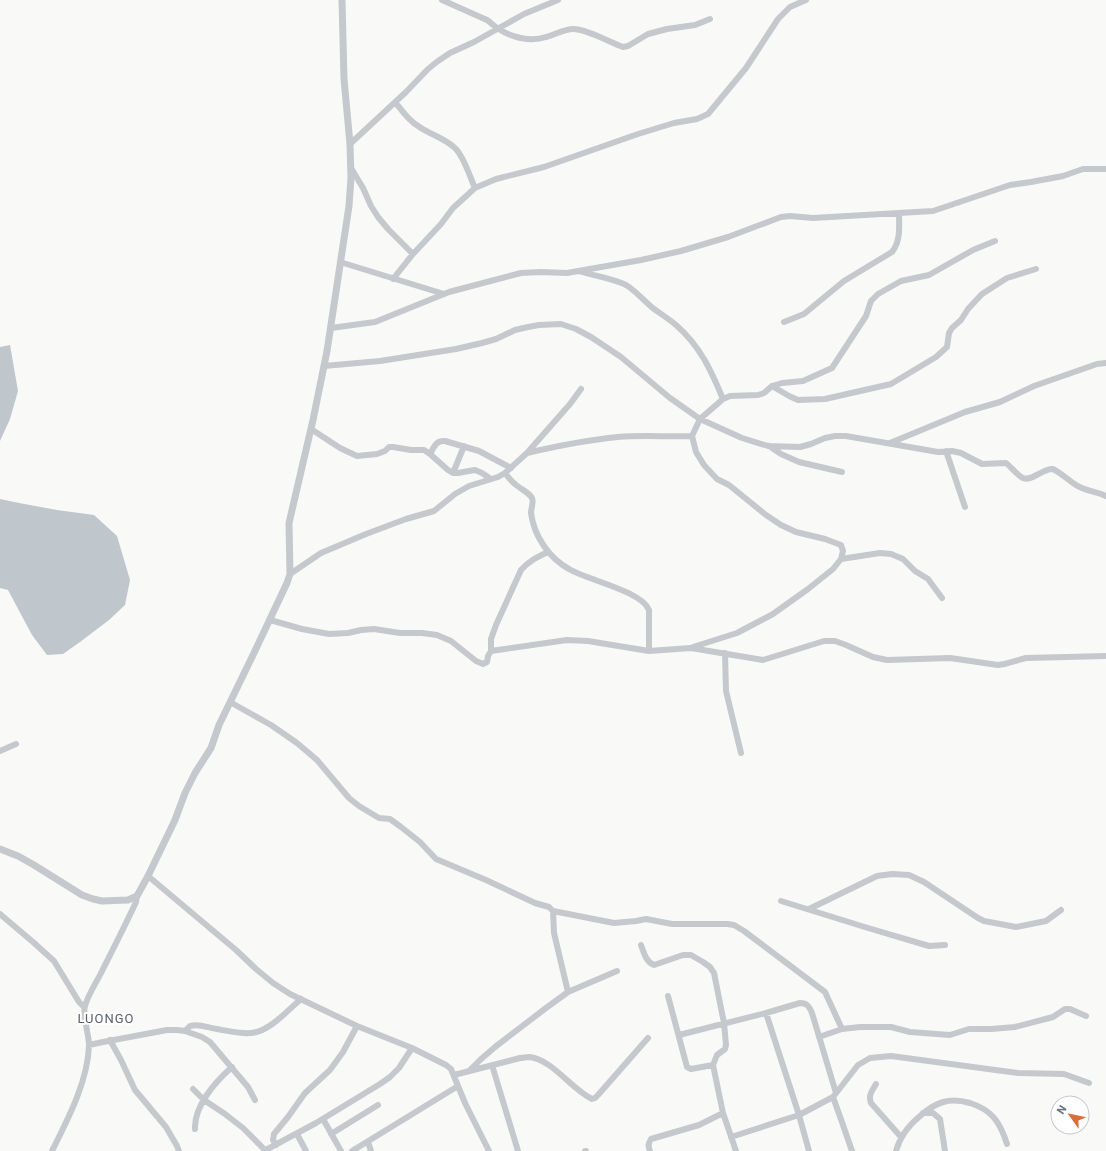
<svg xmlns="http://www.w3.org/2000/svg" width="1106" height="1151" viewBox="0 0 1106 1151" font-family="Roboto,sans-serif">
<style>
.water{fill:#bfc7cd}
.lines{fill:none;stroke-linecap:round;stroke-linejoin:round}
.minor{stroke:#c5c8cc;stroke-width:6}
.tertiary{stroke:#c5c8cc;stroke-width:7}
.labels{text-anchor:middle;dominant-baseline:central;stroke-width:4;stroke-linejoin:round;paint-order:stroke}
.quarter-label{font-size:13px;letter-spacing:1px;fill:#58606b;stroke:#fff}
</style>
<rect width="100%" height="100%" fill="#f9f9f7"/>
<path class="water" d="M10,345L18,391L10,419L0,441V347Z
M0,499L19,503L57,510L94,515L117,536L130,580L125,605L109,620L80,642L63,654L47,655L32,635L8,590L0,588Z"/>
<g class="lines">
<path class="minor" d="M442,0L487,20C491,22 494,27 499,29C512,38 531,42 546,37C555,35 564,29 573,29C587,29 609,42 623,47L628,46L648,34L667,29L695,25L710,19
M395,102C403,112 410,122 421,128C432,135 446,139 456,149C465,159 469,175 475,188
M350,144L406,92L428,69L438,61L450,53L474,42L524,14L558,0
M351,168L363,188L371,206L378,217L388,229L413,254
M340,262L444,294
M579,271C594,276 612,278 626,285C636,291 644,301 654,309C661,314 669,319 676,325C700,346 711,370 723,399
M393,279L413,254L441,224L453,208L475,188L496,179L544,167L638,134L674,123L697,119L708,114L746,68L778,19L790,7L806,0
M784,322L804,314L844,281L892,252C901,241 899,226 899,213
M331,328L375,322L449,292L521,273L541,272L567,273L641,260L681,251L728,237L781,217L790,216L813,218L933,211L1010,185L1031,182L1063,176L1083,169H1106
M324,366L380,361L456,349L482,343L496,339L515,330L528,327L539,325L561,324L576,329L591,337L621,357L670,398L700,419L742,438L768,446L800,447L811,444L825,438L835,436H846L938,452L952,451L961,453L982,464L1006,463C1011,467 1017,475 1023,478C1032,482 1043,468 1053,469C1061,473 1068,480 1076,485C1085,491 1096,491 1106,496
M772,386L789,396L798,400L825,399L891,384L936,357L947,347L949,333L952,328L961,320L968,309L982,294L1007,278L1036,269
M311,429L340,448L357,456L377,454L385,451L389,447H393L411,450H424L430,454L448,470L453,473H458L469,471L475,470L482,473L491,479
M890,443L965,412L1000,402L1034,386L1097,364L1106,363
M769,446L781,454L799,462L842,472
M946,451L965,507
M527,453C557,446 587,440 618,437C642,435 667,437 692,436
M430,454C434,447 436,440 445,441L479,451L511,468
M453,473L464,446
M505,473C508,477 511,481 515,484C520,489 529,492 532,498C534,502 531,508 531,513C534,536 549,558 569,569C587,580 642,591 649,610V651
M841,559L880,553L891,554L903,559L915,571L928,579L942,598
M290,574L321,553L366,534L406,519L434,511L455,494L469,486L498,477L505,473L527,453L570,404L581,389
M270,620L302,629L329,634L348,633L361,630L374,629L400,633H422L437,635L451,641L476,661L483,664L487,662L488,656L491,651L567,640L588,641L649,651L691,648L763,660L824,641H835L846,645L873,657L887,660L950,658L998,665C1008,664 1017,660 1026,658L1106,656
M693,647L737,633L773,614L808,589L833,569L841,559L843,551L841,545L825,539L796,532L781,525L766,515L729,485L717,479L704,465L696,452L692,436L700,419L723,399L730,396L758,395L764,393L772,386L782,383L803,381L832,368L866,316L871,301L878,294L901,281L929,275L973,250L995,241
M491,651V639L496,625L521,570C529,561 537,557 548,552
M725,653L726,691L741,753
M230,702L271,725L297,743L317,760L349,798L359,806L379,818L390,819L401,827L420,842L436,859L486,880L535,903L549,907L553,911L614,923L636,921L646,919L672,924H727L734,925L744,931L825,992L842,1029
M0,751L16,744
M148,876L236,950L256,969L273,983L290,994L357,1026L412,1048L446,1065L451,1069L465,1103L489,1151
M781,901L868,928L929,946L945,945
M809,909L877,876L892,874L909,875L924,882L978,918L984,921L1016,927L1046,921L1061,910
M553,911L554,933L568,992
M0,914L33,942L54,961L79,1002L84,1007
M641,945C644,953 646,962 654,965L683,955H691L703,962L710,967L714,973L724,1023L726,1045L725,1049L717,1055L713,1065L723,1113L736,1151
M668,996L687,1067L691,1069L713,1065
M766,1013L799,1115L809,1151
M185,1031L190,1026C199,1023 208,1028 217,1029C228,1031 240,1034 251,1033C269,1032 288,1010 301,999
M679,1035L766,1013L800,1003C807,1003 809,1006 812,1013L836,1093
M819,1037L842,1029L860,1027H891L910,1032L950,1035L969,1029H991L1015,1027L1053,1017L1065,1009H1070L1086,1016
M110,1040L121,1060L135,1090L166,1127L177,1146L179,1151
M89,1045L103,1042L167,1030H177L185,1031L202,1037L210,1042L248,1087L255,1100
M492,1065L518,1151
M469,1071L480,1060L495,1047L546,1008L568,992L617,971
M454,1075L520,1058C523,1058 526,1057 529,1057C552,1059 571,1089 592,1099L595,1098L598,1095L648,1038
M876,1084C872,1091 868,1095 871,1103L901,1137
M193,1089L204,1100L225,1114L243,1128L265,1150
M833,1097L843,1125L852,1151
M923,1113H933L940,1119L945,1151
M323,1119L341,1151
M195,1129C194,1106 215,1082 232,1067
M297,1134L306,1151
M331,1134L378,1105
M731,1137L799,1115L833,1097L858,1065L870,1058L891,1056L1018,1073L1064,1074L1089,1083
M368,1142L371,1151
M276,1145L273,1140L274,1134L288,1117L305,1093L330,1070L343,1052L357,1026
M52,1151C68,1119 88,1081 89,1045C89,1035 82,1014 85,1006C88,995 96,983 101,973C113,949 125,926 136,902L137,896
M264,1151L316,1123L380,1084L390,1077L399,1068L412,1048
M352,1151L458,1086
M585,1151H586
M650,1151C648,1146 648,1144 651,1139L699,1125L723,1113
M896,1151C900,1136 908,1126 920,1116C936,1102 949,1097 970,1103C992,1110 1000,1122 1007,1144"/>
<path class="tertiary" d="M0,849L18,856L34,865L82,895L93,899L102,901L128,900L137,896L148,876L175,820L185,793L195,773L211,748L219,725L253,655L287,583L290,574L289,523L313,420L327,351L349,206L351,178L350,144L344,79L342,0"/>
</g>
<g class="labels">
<g class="quarter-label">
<text x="106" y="1018">LUONGO</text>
</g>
</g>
<g transform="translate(1070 1115) rotate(303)"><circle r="19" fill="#ffffff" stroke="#c3c8cf"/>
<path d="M0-3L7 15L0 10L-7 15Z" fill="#d87038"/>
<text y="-6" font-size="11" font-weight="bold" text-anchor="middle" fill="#6a7686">N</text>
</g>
</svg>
